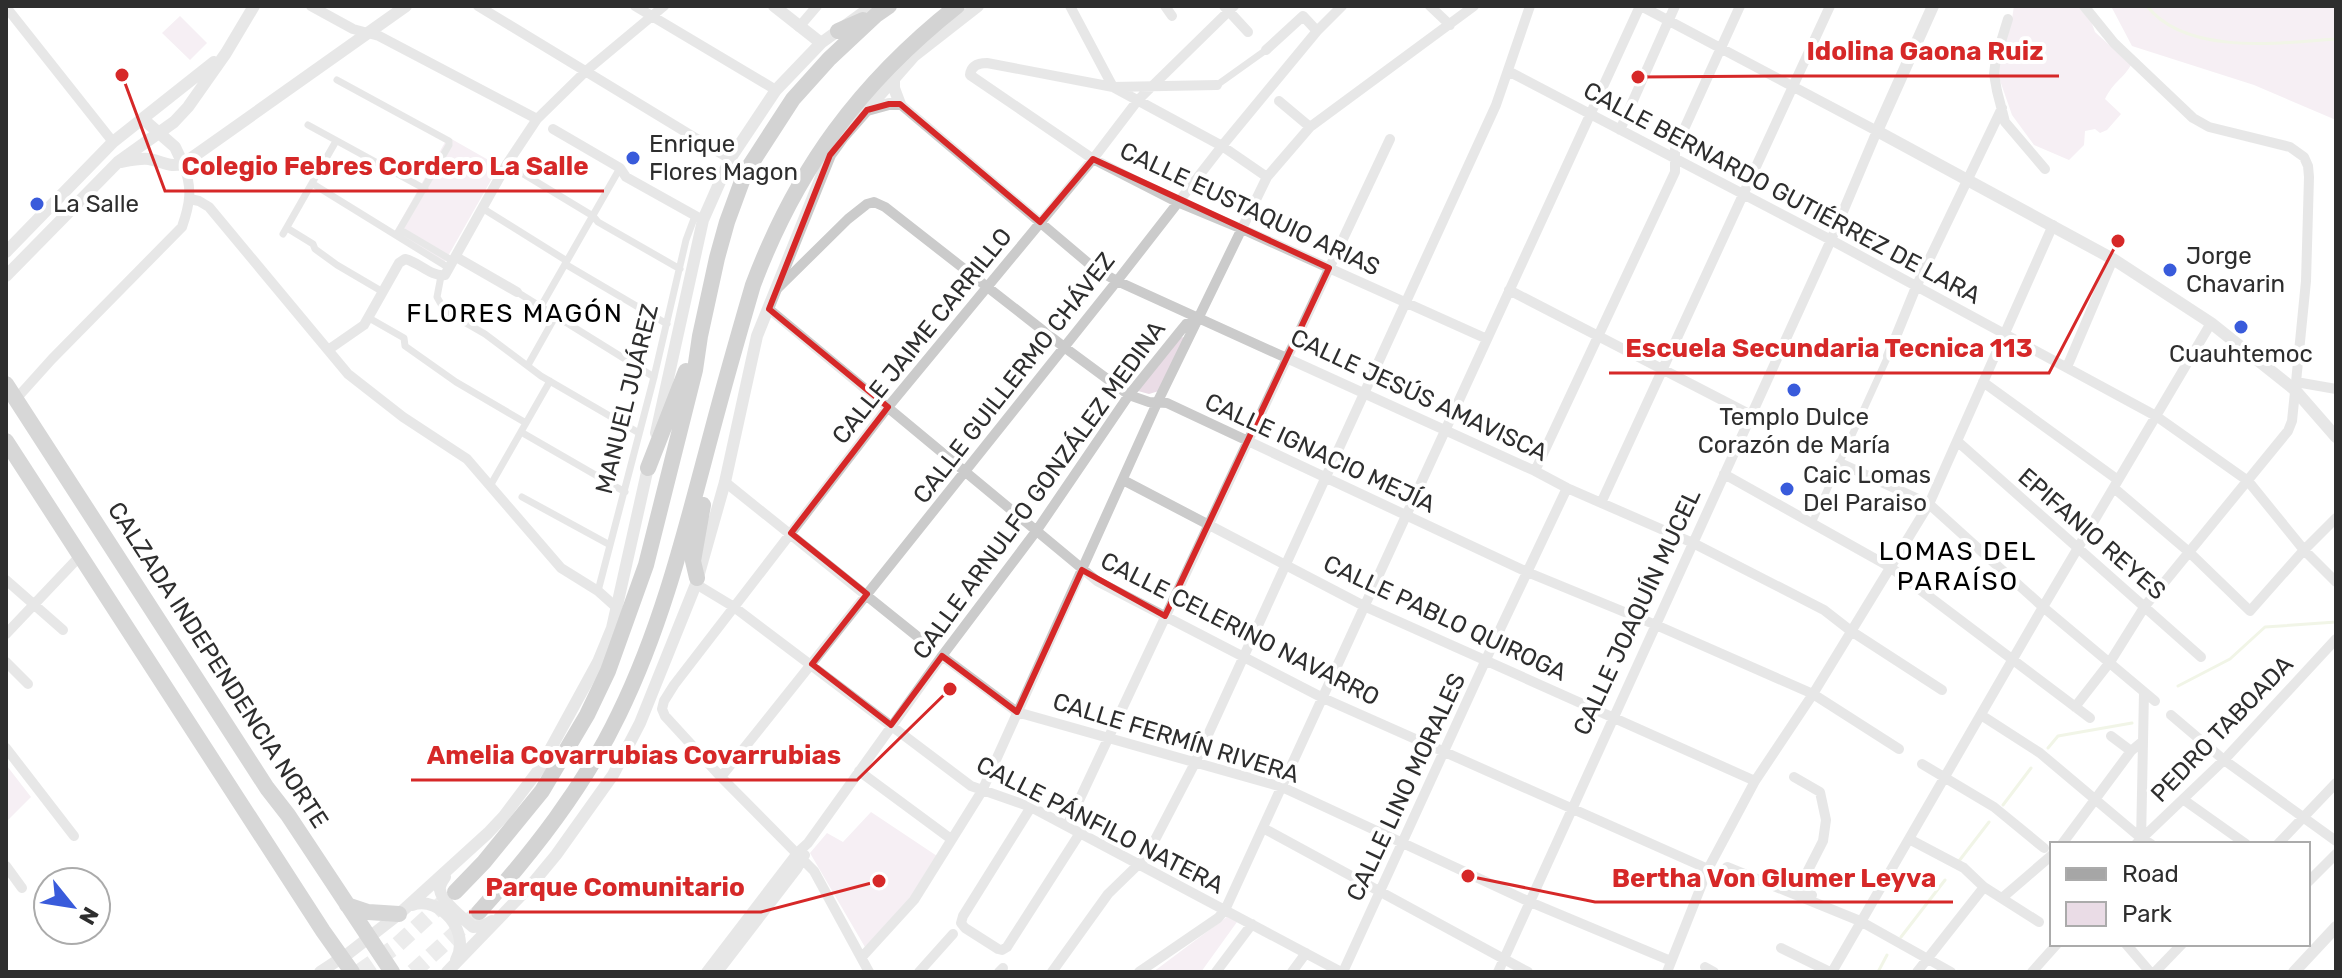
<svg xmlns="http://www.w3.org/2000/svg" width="2342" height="978" viewBox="0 0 2342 978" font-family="Rubik,sans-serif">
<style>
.green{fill:#eadce6}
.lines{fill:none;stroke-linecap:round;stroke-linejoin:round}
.stream{stroke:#e1e9c9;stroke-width:3}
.trunk-tunnel{stroke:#d5d5d5;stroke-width:16;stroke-dasharray:16 8;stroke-linecap:butt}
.pedestrian{stroke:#cbcbcb;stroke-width:7}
.minor{stroke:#cbcbcb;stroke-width:10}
.tertiary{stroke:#cbcbcb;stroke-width:12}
.primary{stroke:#a6a6a6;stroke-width:16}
.trunk{stroke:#9e9e9e;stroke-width:16}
.marked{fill:none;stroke:#d62828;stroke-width:6;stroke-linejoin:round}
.poi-dot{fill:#395bdb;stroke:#fff;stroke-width:3}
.labels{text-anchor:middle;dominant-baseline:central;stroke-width:8;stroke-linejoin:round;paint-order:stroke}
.poi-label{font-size:24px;fill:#2e2e2e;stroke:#fff;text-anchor:start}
.street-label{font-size:24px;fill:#2e2e2e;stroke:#fff}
.neighbourhood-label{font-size:26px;letter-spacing:2px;fill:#000;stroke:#fff}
.leader{fill:none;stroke:#d62828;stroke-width:3}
.callout-dot{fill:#d62828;stroke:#fff;stroke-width:3}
.callout-label{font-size:26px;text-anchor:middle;font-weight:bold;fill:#d62828;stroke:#fff;stroke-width:8;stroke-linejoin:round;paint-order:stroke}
</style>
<rect width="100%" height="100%" fill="#fff"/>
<path class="green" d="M2014,6H2079L2091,21L2095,32L2131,65C2123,79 2114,81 2105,99L2121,114L2107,130L2100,133L2095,129L2085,131L2084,145L2069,160L2034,145L2012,115L1996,69L2012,19Z
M2107,6H2336V120L2254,85L2132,46L2112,8Z
M180,16L207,43L190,60L162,33Z
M448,137L499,166L443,265L392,236Z
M1185,337L1159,391L1149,394L1138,391L1178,338Z
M7,766L31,797L6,822V768Z
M871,812L943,860L869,954L810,853L827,833L843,842Z
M1228,916L1237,922L1201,972H1153Z"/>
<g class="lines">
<path class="stream" d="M2147,6C2186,56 2280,43 2336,39
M2178,686L2230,659L2265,627L2336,622
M2048,748L2058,736L2132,723
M2003,805L2031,768
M1959,861L1989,822
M1901,937L1945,880
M1878,972L1887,955"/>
<path class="trunk-tunnel" d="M359,972L395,947L448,898
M413,972L479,912"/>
<path class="pedestrian" d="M337,80L449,141V145L397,234
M1217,85L1266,50
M308,125L425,189
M507,164L593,216L598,222L680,269
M313,184L449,268
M482,208L567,261
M287,228L313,244L315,249L337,265L383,292
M283,234L336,141
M397,234L404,232L453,261
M565,264L667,324
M441,276L437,297L445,311L485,334L541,376L639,433
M517,292L654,377
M540,308L620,168
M369,318L404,338L405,346L456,382L526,423
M528,365L555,317
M521,432L625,492
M490,486L550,381
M522,497L610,545
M1812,523L1888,356
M598,591L654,377L686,240L695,216"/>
<path class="minor" d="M311,6L353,29L379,36L537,119
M478,6L730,159
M635,6L776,90
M1070,6L1113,87L1222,146L1267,177
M1165,6L1172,16
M1224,6L1248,32
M1430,6L1450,25
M6,7L113,142
M2008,19L1996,58L1994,74L1997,91L2005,122L2045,169
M799,27L817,6
M1266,50L1303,16L1317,31
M1508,71L1831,240L2156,416L2248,481L2304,550L2336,582
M1217,85L1113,87L987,63C979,63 971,65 970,75L1093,159L1177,202L1242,229L1487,339
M1279,101L1310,127
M900,104L1094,268L1117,281L1535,471L1567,488L1693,543L1824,610L1851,631L1942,690
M553,129L620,168L626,177L703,220
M1620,130L1675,6
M190,199L199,201L209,207L348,374L403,417L467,459L561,568L598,591L617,608
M456,257L517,292
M778,288L848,219L867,204L874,202L885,207L1064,347L1129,395L1149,402L1167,403L1527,572L1656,625L1813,694L1899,749
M1509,290L1751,415
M769,309L1097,581L1323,698L1708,869
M328,350L364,325L399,263L405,259C419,262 431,277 445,275L507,164L537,119L586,71L664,6
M1888,356L1916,287L2002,108
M2067,367L2113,259
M1983,382L2118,480
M2296,382L2336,389
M16,399L52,359L182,227C190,204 193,188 183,164
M1957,441L2201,657
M1840,463L1929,504L2043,607L2155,701
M1535,471L1675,172V149L1740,6
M1724,474L1890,567L2090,718
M1123,480L1366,607L1755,781
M725,482L923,641
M2114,488L2189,552L2250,611L2304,550L2336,518
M1601,503L1830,6
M6,580L63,630
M696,584L734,607L971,786L1031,807L1341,972
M6,634L80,556
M942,656L1017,712L1282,787L1530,902L1671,961
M6,662L28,684
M2075,707L2110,662L2145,606L2288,431L2292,421L2296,382L2306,281L2309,177L2308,166L2304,157L2290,147L2209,127L2193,118L2114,43L2084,6
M1981,715L2040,753L2141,838L2151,844
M2171,715L2224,760L2336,841
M2111,736L2131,751
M6,748L74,836
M1922,764L1994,807L2044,848
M859,771L951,839
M721,777L1117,281L1222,146L1317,31L1342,6
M1794,777L1820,792L1826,820L1823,841L1800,886L1802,890L1812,895
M2184,800L2246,844
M1031,807L963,916L961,923L965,928L998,949L1002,950L1007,947L1080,833
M1067,826L1390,139
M1263,828L1528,972
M1909,839L1964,868L1984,887L2039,922
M2141,842L2144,692
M2062,844L2131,751L2143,741
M2136,844L2224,760L2336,639
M2278,844L2336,783
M6,866L22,888
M1727,867L1860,921L1951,972
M2308,882L2336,854
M2002,898L2052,855
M2126,944L2150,972
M1781,948L1830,972
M862,957L914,900L982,791L1157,403L1267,177L1310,127L1474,6
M1705,967L1714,972
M706,972L797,853L808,843L942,656L1037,530L1129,395L1178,334L1186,324L1196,319
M718,972L797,869L805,855
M869,972L814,871L721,777L665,716L662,709L664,701L674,685L888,407L1093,159L1138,100L1234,6
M919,972L953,934
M999,972L1003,968
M1052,972L1108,894L1146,857L1195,763L1496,105L1530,6
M1139,972L1218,918L1225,910L1640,6
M1216,972L1252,924
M1292,972L1306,953
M1343,972L1494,642L1567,488
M1498,972L1831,240L1877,131L1641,6
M1667,972L1708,869L1755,781L1813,694L1929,504L2053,225
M1832,972L2043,607L2211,323
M1917,972L1984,887
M2032,972L2057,944
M2155,972L2182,944"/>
<path class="tertiary" d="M774,6L821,43
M1933,6L1877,131L2113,259L2211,323L2295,390L2336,437
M867,110L889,104H900L894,88V79
M143,119L175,147L183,164
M121,162C131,160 140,158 149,159C165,162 166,167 183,164L406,6
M6,252L113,142L214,62
M6,276L118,162L174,122L188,107L226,53L254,6
M656,433L703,220L730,159L776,90L821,43L872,6
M445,877C443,880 439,885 440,890C441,901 465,920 473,927L483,926L492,921
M412,905C441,895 471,933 456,960
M320,972L349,953L399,914L488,833L504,816L540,768L598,662L612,628L649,463
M447,972L532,884L556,855L613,775L640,723L696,584L725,482L757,336L830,155L843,137L914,56L978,6
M2294,972L2336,927"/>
<path class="primary" d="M6,384L267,788L288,815L392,972
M6,441L323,931L352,972
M347,905L368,912L399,914"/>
<path class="trunk" d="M838,31L863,20
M648,468L686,371
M697,578L693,561L703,505
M455,892L484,862L542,791L587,715L608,671L646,565L695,370L700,336L717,258L727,222L745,173L793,99L829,59L876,15L889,6
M479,912C533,852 584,787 619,714C663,624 686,528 712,431C725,382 739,333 753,285C797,168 860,83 957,6"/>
</g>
<path d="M0 0H2342V978H0ZM889,104H900L1040,222L1093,159L1329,268L1165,616L1082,570L1017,712L942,656L891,725L812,664L867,594L791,533L888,407L769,309L830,155L867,110Z" fill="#fff" fill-opacity=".55" fill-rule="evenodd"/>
<path class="marked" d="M889,104H900L1040,222L1093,159L1329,268L1165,616L1082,570L1017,712L942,656L891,725L812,664L867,594L791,533L888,407L769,309L830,155L867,110Z"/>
<g class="poi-dot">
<circle cx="633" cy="158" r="8"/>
<circle cx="37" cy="204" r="8"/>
<circle cx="2170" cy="270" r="8"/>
<circle cx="2241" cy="327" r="8"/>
<circle cx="1794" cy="390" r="8"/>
<circle cx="1787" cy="489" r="8"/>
</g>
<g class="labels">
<g class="poi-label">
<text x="649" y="144">Enrique<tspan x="649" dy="28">Flores Magon</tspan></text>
<text x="53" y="204">La Salle</text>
<text x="2186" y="256">Jorge<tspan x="2186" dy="28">Chavarin</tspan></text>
<text x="2241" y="354" text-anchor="middle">Cuauhtemoc</text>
<text x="1794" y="417" text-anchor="middle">Templo Dulce<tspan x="1794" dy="28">Corazón de María</tspan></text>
<text x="1803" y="475">Caic Lomas<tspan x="1803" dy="28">Del Paraiso</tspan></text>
</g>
<g class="street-label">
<text transform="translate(1782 193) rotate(28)">CALLE BERNARDO GUTIÉRREZ DE LARA</text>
<text transform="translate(1250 209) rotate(25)">CALLE EUSTAQUIO ARIAS</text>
<text transform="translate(922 336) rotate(-51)">CALLE JAIME CARRILLO</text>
<text transform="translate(1014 378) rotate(-52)">CALLE GUILLERMO CHÁVEZ</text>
<text transform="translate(1419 395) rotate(25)">CALLE JESÚS AMAVISCA</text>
<text transform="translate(627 399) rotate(-76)">MANUEL JUÁREZ</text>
<text transform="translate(1320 453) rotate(25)">CALLE IGNACIO MEJÍA</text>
<text transform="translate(1039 490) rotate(-54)">CALLE ARNULFO GONZÁLEZ MEDINA</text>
<text transform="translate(2092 534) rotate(41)">EPIFANIO REYES</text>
<text transform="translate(1637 612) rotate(-65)">CALLE JOAQUÍN MUCEL</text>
<text transform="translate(1445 618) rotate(25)">CALLE PABLO QUIROGA</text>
<text transform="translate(1240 629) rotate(27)">CALLE CELERINO NAVARRO</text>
<text transform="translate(218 665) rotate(57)">CALZADA INDEPENDENCIA NORTE</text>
<text transform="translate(2222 729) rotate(-46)">PEDRO TABOADA</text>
<text transform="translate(1176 738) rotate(17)">CALLE FERMÍN RIVERA</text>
<text transform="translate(1406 787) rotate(-65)">CALLE LINO MORALES</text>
<text transform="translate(1100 825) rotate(27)">CALLE PÁNFILO NATERA</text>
</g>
<g class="neighbourhood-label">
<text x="515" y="313">FLORES MAGÓN</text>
<text x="1958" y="551">LOMAS DEL<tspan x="1958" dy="30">PARAÍSO</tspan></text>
</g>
</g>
<path class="leader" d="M1638 77L1790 76H2059M122 75L165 191H604M2118 241L2049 373H1609M950 689L857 780H411M1468 876L1595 902H1953M879 881L761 912H469"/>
<g class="callout-dot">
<circle cx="1638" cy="77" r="8"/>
<circle cx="122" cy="75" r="8"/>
<circle cx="2118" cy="241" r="8"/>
<circle cx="950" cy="689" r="8"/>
<circle cx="1468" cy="876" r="8"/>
<circle cx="879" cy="881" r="8"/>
</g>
<g class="callout-label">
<text x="1925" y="60">Idolina Gaona Ruiz</text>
<text x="385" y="175">Colegio Febres Cordero La Salle</text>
<text x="1829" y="357">Escuela Secundaria Tecnica 113</text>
<text x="634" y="764">Amelia Covarrubias Covarrubias</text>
<text x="1774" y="887">Bertha Von Glumer Leyva</text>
<text x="615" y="896">Parque Comunitario</text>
</g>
<rect width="2342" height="978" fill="none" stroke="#2e2e2e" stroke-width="16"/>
<rect x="2050" y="842" width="260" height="104" fill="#ffffff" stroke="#ababab" stroke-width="2"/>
<rect x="2066" y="868" width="40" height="12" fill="#a6a6a6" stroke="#ababab" stroke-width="2"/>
<text x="2122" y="882" font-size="24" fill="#2e2e2e">Road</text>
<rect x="2066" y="902" width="40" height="24" fill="#eadce6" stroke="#ababab" stroke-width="2"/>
<text x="2122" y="922" font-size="24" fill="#2e2e2e">Park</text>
<g transform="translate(72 906) rotate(120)"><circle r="38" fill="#ffffff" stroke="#ababab" stroke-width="2"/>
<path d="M0-6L14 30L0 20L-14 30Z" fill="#395bdb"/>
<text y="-12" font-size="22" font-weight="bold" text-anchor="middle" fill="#2e2e2e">N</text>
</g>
</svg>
